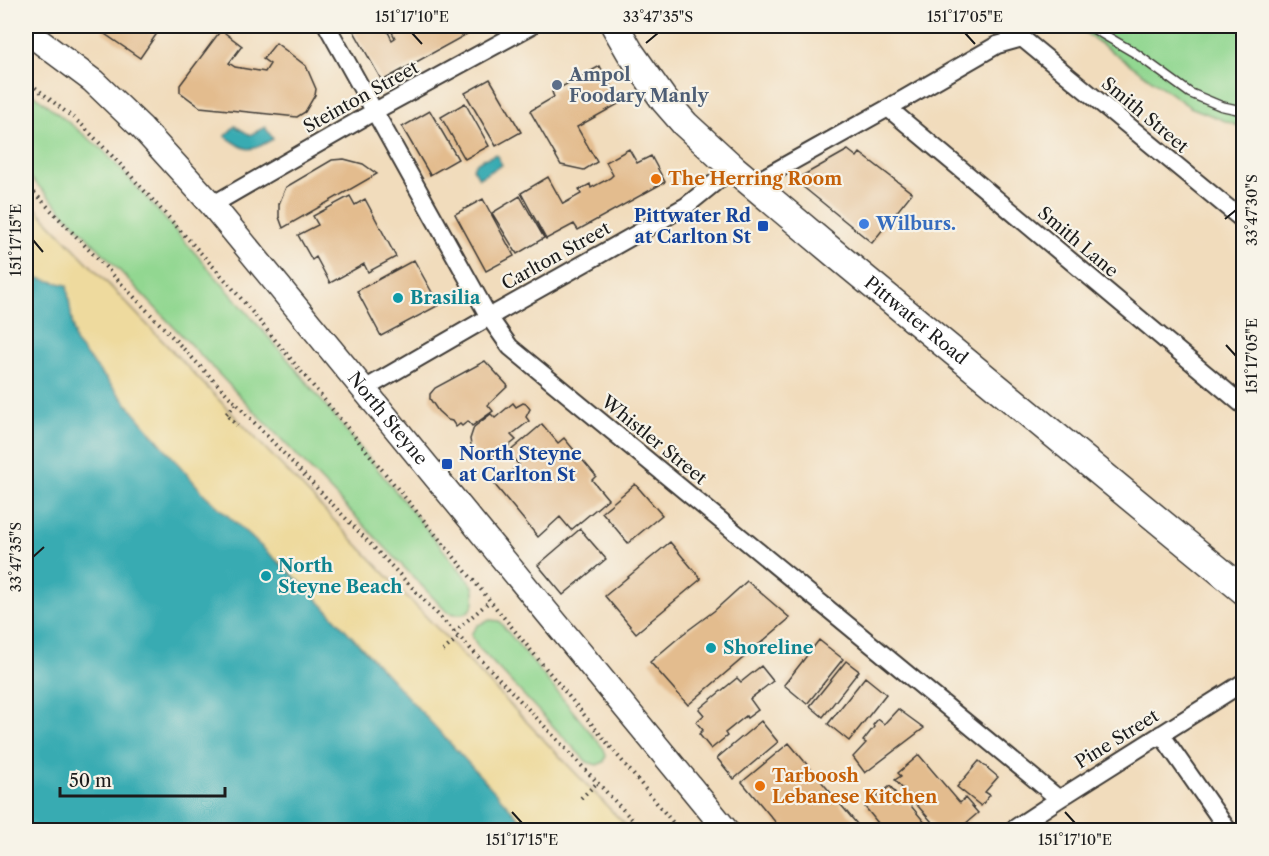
<svg xmlns="http://www.w3.org/2000/svg" width="1269" height="856" viewBox="0 0 1269 856" font-family="'Libre Caslon Text',serif">
<style>
.green{fill:#92d791;stroke:#577a56;stroke-width:1.5}
.sand{fill:#eeda9e;stroke:#857b5d;stroke-width:1.5}
.water{fill:#38abb2;stroke:#2a6467;stroke-width:1.5}
.building{fill:#e3bc8e}
.lines{fill:none;stroke-linecap:round;stroke-linejoin:round}
.service-casing{stroke:#3c3934;stroke-width:11}
.minor-casing{stroke:#3c3934;stroke-width:20}
.secondary-casing{stroke:#3c3934;stroke-width:27}
.primary-casing{stroke:#3c3934;stroke-width:30}
.path{stroke:#3c3934;stroke-width:4;stroke-dasharray:1.5 4.5;stroke-linecap:butt}
.service{stroke:#fff;stroke-width:8}
.minor{stroke:#fff;stroke-width:16}
.secondary{stroke:#fff;stroke-width:24}
.primary{stroke:#fff;stroke-width:27}
.ticks{fill:none;stroke:#1c1c1c;stroke-width:2}
.service-dot{fill:#5c6f8a;stroke:#f7f3e8;stroke-width:2}
.food-dot{fill:#e8710a;stroke:#f7f3e8;stroke-width:2}
.shop-dot{fill:#3f7fe0;stroke:#f7f3e8;stroke-width:2}
.transit-dot{fill:#1a4fb4;stroke:#f7f3e8;stroke-width:2}
.culture-dot{fill:#0f9aa8;stroke:#f7f3e8;stroke-width:2}
.labels{text-anchor:middle;dominant-baseline:central;stroke-width:4.5;stroke-linejoin:round;paint-order:stroke}
.service-label{font-size:18px;font-weight:bold;fill:#4e5e75;stroke:#f7f3e8;text-anchor:start}
.street-label{font-size:18px;fill:#1c1c1c;stroke:#f7f3e8}
.food-label{font-size:18px;font-weight:bold;fill:#c56008;stroke:#f7f3e8;text-anchor:start}
.transit-label{font-size:18px;font-weight:bold;fill:#164399;stroke:#f7f3e8;text-anchor:end}
.shop-label{font-size:18px;font-weight:bold;fill:#366cbe;stroke:#f7f3e8;text-anchor:start}
.culture-label{font-size:18px;font-weight:bold;fill:#0d838f;stroke:#f7f3e8;text-anchor:start}
.neatline{fill:none;stroke:#1c1c1c;stroke-width:2}
.ticks-label{font-size:15px;text-anchor:middle;fill:#1c1c1c}
</style>
<rect width="100%" height="100%" fill="#f7f3e8"/>
<filter id="ink" filterUnits="userSpaceOnUse"><feTurbulence type="fractalNoise" baseFrequency=".0167" numOctaves="2"/><feDisplacementMap in="SourceGraphic" scale="12" xChannelSelector="R" yChannelSelector="G"/><feConvolveMatrix kernelMatrix="1 2 1 2 8 2 1 2 1" color-interpolation-filters="sRGB"/></filter>
<filter id="wash" filterUnits="userSpaceOnUse"><feTurbulence type="fractalNoise" baseFrequency=".008" numOctaves="4" result="noise"/><feDisplacementMap in="SourceGraphic" scale="24" xChannelSelector="R" yChannelSelector="G"/><feGaussianBlur stdDeviation="1.35" result="paint"/><feColorMatrix in="noise" values="0 0 0 0 0 0 0 0 0 0 0 0 0 0 0 0 0 1.4 0 .05"/><feComposite in="paint" operator="in"/></filter>
<g filter="url(#wash)">
<rect width="100%" height="100%" fill="#f1dcbc"/>
<path class="green" d="M1076,26H1243V128L1190,107Z
M26,88L103,150L146,197L286,357L473,586C478,608 469,619 447,612L26,173Z
M490,620L499,621L604,749L606,756L604,762L597,765L587,762L478,647L471,634L478,625Z"/>
<path class="sand" d="M26,198L630,830H383L26,459Z"/>
<path class="water" d="M235,126L250,135L265,127L273,139C248,153 248,152 225,136Z
M496,154L502,165L479,178L473,168C477,158 488,159 496,154Z
M26,275L67,285L75,342L144,424L204,494L309,590L530,830H26Z"/>
<g id="blocks">
<path class="building" d="M106,26H169L166,29L162,26L140,58L102,32Z
M351,26H385L392,40L395,38L389,26H462L467,34L382,81Z
M221,30L242,46L229,63L235,67L265,72L270,64L263,59L276,43L306,66L316,89L315,95L305,112L297,117L200,107L180,92V85Z
M600,66L620,103L577,127L597,162L584,170L561,165L530,111L554,97L552,92Z
M490,79L521,132L496,146L465,93Z
M465,103L489,146L465,159L441,117Z
M430,111L458,159L430,175L402,127Z
M629,149L637,163L651,156L665,182L578,230L574,224L546,239L521,193L548,177L563,204L581,194L579,190L590,184L591,188L610,178L613,175L606,162Z
M848,150L857,157L860,153L912,193L872,243L802,186V176Z
M344,159L363,164L377,174L283,228L279,217V204L286,187L332,160Z
M350,196L355,205L365,199L396,257L368,272L364,264L330,283L316,257L312,260L298,235L318,225L313,216Z
M520,196L544,238L517,254L492,213Z
M483,199L514,256L486,271L455,214Z
M414,260L439,305L381,336L357,291Z
M485,361L508,386L488,405L493,411L472,426L468,421L462,426L460,424L456,427L452,421L448,420L438,411L430,399V394L435,388Z
M513,403L516,407L523,403L526,404L530,409L526,417L529,421L511,435L516,440L497,455L483,457L479,455L474,451L471,445L470,439L474,427L491,414L495,418Z
M542,424L558,443L564,438L596,476L592,480L608,499L571,530L560,517L538,537L495,485L519,465L508,453Z
M635,484L662,515L628,543L602,512Z
M580,529L606,559L563,595L538,565Z
M670,542L701,579L636,633L605,596Z
M747,581L790,618L688,705L650,662L683,634L714,611Z
M819,640L843,659L807,704L784,685Z
M846,661L859,671L823,717L810,706Z
M761,666L773,681L750,699L758,710L747,718L746,716L725,733L727,736L711,749L699,734L703,730L696,722L704,715L699,709L737,678L741,682Z
M865,677L886,694L849,741L828,724Z
M898,709L924,728L865,773L853,757L866,743L863,741L874,727L873,725L878,719L884,724Z
M761,721L778,742L734,779L717,758Z
M789,743L862,830H782L742,782Z
M919,755L960,803L965,798L978,813L958,830H939L895,780L901,776L898,773Z
M979,761L998,777L985,792L990,795L981,806L957,787Z
M890,786L904,804L907,801L931,830H882L876,824L878,823L865,807Z"/>
</g>
</g>
<g filter="url(#ink)">
<use href="#blocks" fill-opacity="0" stroke="#3c3934" stroke-width="1.5"/>
<g class="lines">
<g class="service-casing">
<path id="service" d="M1089,26L1135,53L1190,93L1221,106L1244,111
M1022,38L1029,26"/>
</g>
<g class="minor-casing">
<path id="minor" d="M327,26L489,317L510,347L1059,799
M888,108L1244,406
M752,184L888,108L997,45L1022,38L1244,221
M212,205L375,111L531,26
M363,390L489,317L686,206L733,168
M1161,734L1228,830
M1012,830L1059,799L1244,682"/>
</g>
<g class="secondary-casing">
<g id="secondary">
<path id="s1" d="M26,31L93,81L142,128L212,205L726,830"/>
</g>
</g>
<g class="primary-casing">
<g id="primary">
<path id="s2" d="M615,26L630,52L664,100L685,124L733,168L840,258L1244,591"/>
</g>
</g>
<path class="path" d="M26,80L82,125L119,163L229,284L679,830
M26,184L532,713L642,830
M236,404L226,414L237,426
M454,632L490,601
M443,651L459,637
M581,798L597,783"/>
<use href="#service" class="service"/>
<use href="#minor" class="minor"/>
<use href="#secondary" class="secondary"/>
<use href="#primary" class="primary"/>
</g>
</g>
<path class="ticks" d="M412,33L422,44M965,33L975,44M646,43L658,33M1225,219L1236,210M33,240L43,252M1226,345L1236,356M33,557L44,547M512,812L522,823M1065,812L1075,823"/>
<circle class="service-dot" cx="557" cy="85" r="6"/>
<g class="food-dot">
<circle cx="656" cy="179" r="6"/>
<circle cx="760" cy="786" r="6"/>
</g>
<circle class="shop-dot" cx="864" cy="224" r="6"/>
<g class="transit-dot">
<rect x="757" y="220" width="12" height="12" rx="3"/>
<rect x="441" y="458" width="12" height="12" rx="3"/>
</g>
<g class="culture-dot">
<circle cx="398" cy="298" r="6"/>
<circle cx="266" cy="576" r="6"/>
<circle cx="711" cy="648" r="6"/>
</g>
<g class="labels">
<g class="service-label">
<text x="569" y="75">Ampol<tspan x="569" dy="21">Foodary Manly</tspan></text>
</g>
<g class="street-label">
<text transform="translate(361 97) rotate(-29)">Steinton Street</text>
<text transform="translate(1145 115) rotate(40)">Smith Street</text>
<text transform="translate(1078 242) rotate(40)">Smith Lane</text>
<text transform="translate(556 256) rotate(-29)">Carlton Street</text>
<text stroke="none"><textPath href="#s2" startOffset="424">Pittwater Road</textPath></text>
<text stroke="none"><textPath href="#s1" startOffset="532">North Steyne</textPath></text>
<text transform="translate(654 440) rotate(39)">Whistler Street</text>
<text transform="translate(1117 739) rotate(-32)">Pine Street</text>
</g>
<g class="food-label">
<text x="668" y="179">The Herring Room</text>
<text x="772" y="776">Tarboosh<tspan x="772" dy="21">Lebanese Kitchen</tspan></text>
</g>
<g class="transit-label">
<text x="751" y="216">Pittwater Rd<tspan x="751" dy="21">at Carlton St</tspan></text>
<text x="459" y="454" text-anchor="start">North Steyne<tspan x="459" dy="21">at Carlton St</tspan></text>
</g>
<g class="shop-label">
<text x="876" y="224">Wilburs.</text>
</g>
<g class="culture-label">
<text x="410" y="298">Brasilia</text>
<text x="278" y="566">North<tspan x="278" dy="21">Steyne Beach</tspan></text>
<text x="723" y="648">Shoreline</text>
</g>
</g>
<rect width="1269" height="856" fill="none" stroke="#f7f3e8" stroke-width="66"/>
<path d="M60 787v9h165v-9" fill="none" stroke="#1c1c1c" stroke-width="3"/>
<text x="69" y="787" font-size="18" fill="#1c1c1c" stroke="#f7f3e8" stroke-width="4.5" paint-order="stroke">50 m</text>
<rect x="33" y="33" width="1203" height="790" class="neatline"/>
<g class="ticks-label">
<text x="412" y="22">151°17'10"E</text>
<text x="658" y="22">33°47'35"S</text>
<text x="965" y="22">151°17'05"E</text>
<text transform="translate(1252 210) rotate(-90)" y="5">33°47'30"S</text>
<text transform="translate(16 240) rotate(-90)" y="5">151°17'15"E</text>
<text transform="translate(1252 356) rotate(-90)" y="5">151°17'05"E</text>
<text transform="translate(16 557) rotate(-90)" y="5">33°47'35"S</text>
<text x="522" y="845">151°17'15"E</text>
<text x="1075" y="845">151°17'10"E</text>
</g>
</svg>
